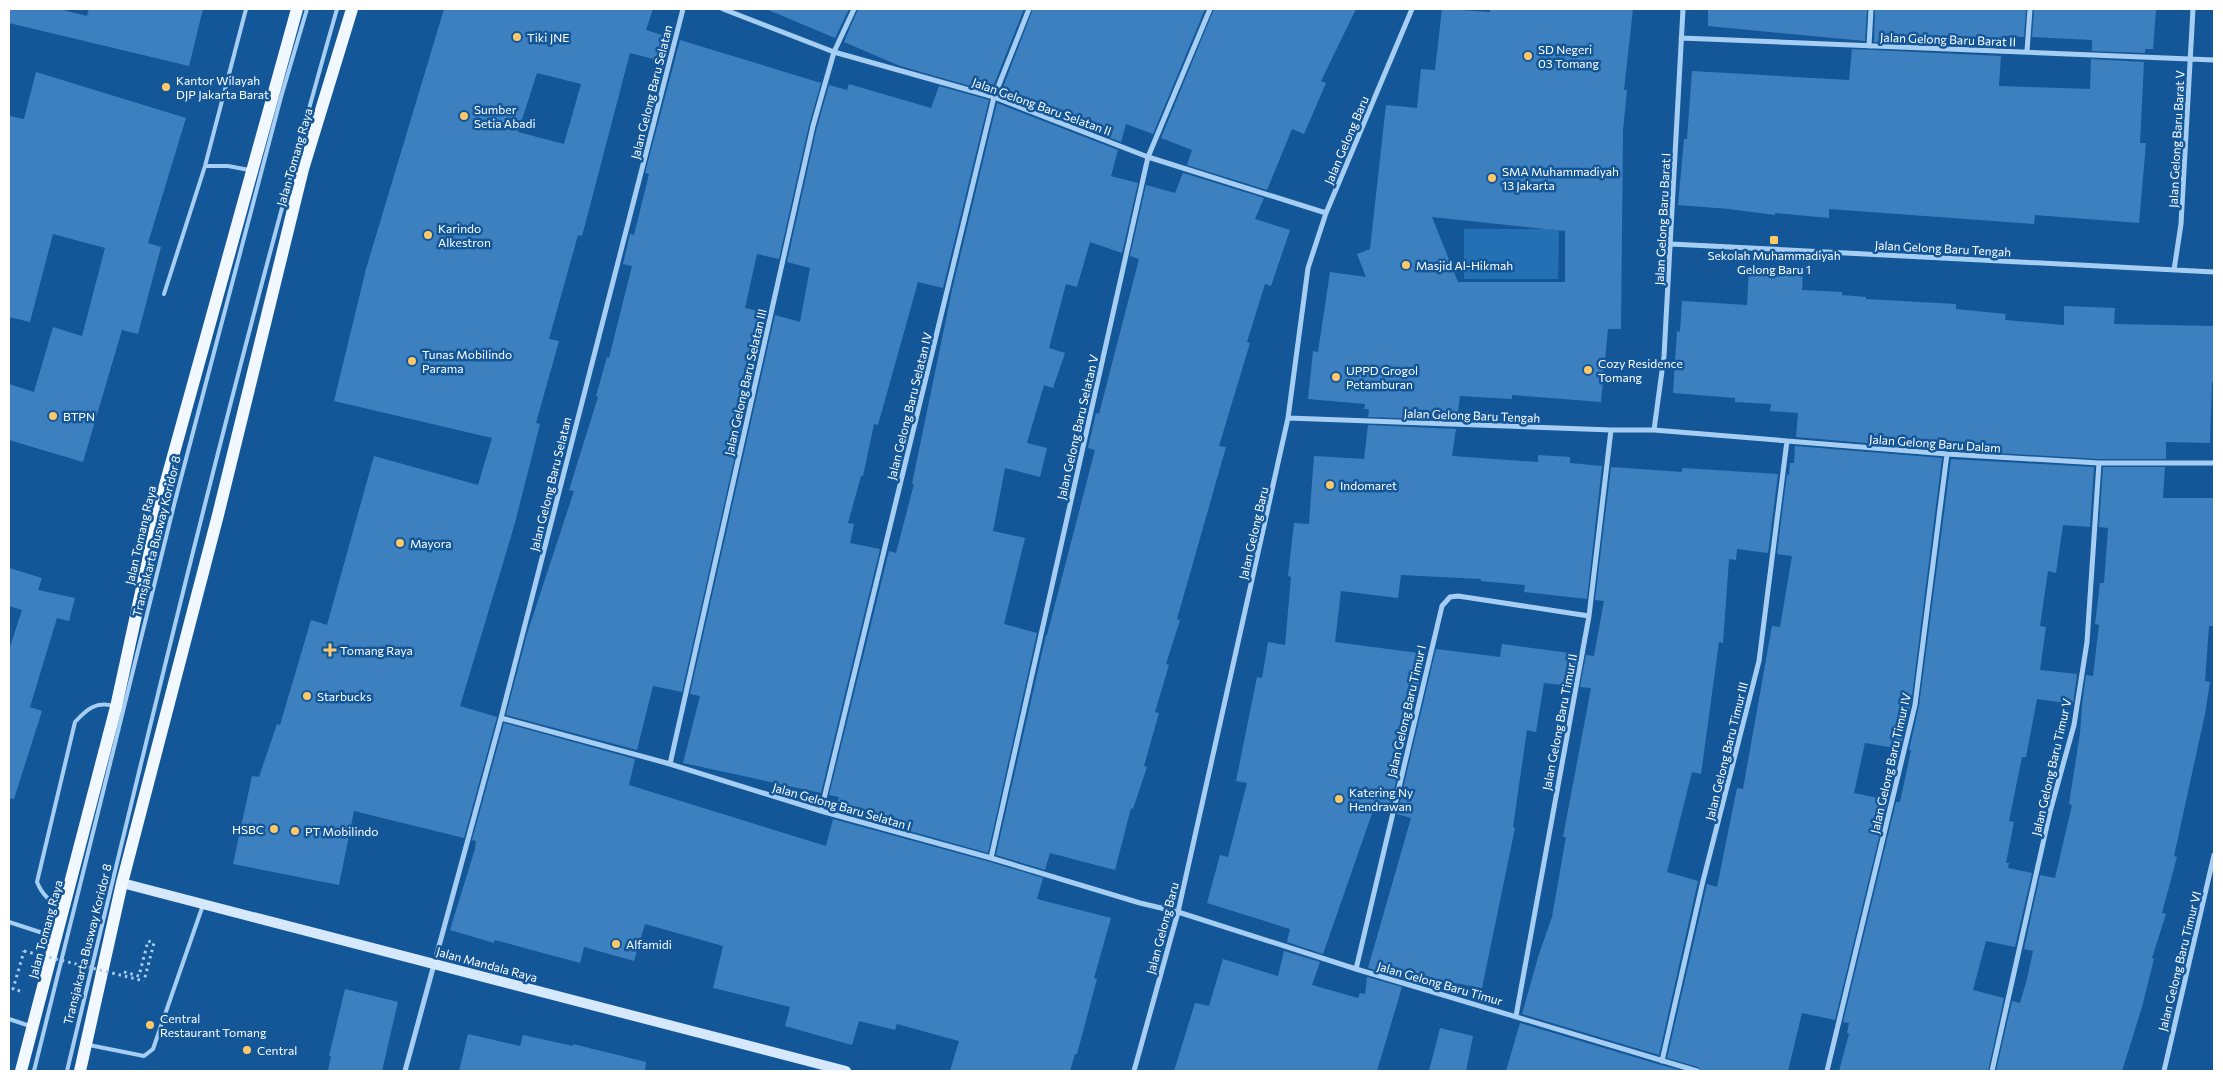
<svg xmlns="http://www.w3.org/2000/svg" width="2223" height="1080" viewBox="0 0 2223 1080" font-family="Commissioner,sans-serif">
<style>
.pitch{fill:#2370b5}
.building{fill:#3d80c0;fill-rule:evenodd}
.lines{fill:none;stroke-linecap:round;stroke-linejoin:round}
.path{stroke:#a6cef3;stroke-width:3;stroke-dasharray:2.5 4;stroke-linecap:butt}
.lane{stroke:#a6cef3;stroke-width:4}
.street{stroke:#a6cef3;stroke-width:5}
.secondary{stroke:#d6e9fc;stroke-width:10}
.primary{stroke:#f2f8ff;stroke-width:12}
.path-bridge{stroke:#a6cef3;stroke-width:3;stroke-dasharray:2.5 4;stroke-linecap:butt}
.poi-dot{fill:#ffc868;stroke:#145798;stroke-width:2}
.labels{text-anchor:middle;dominant-baseline:central;stroke-width:5;stroke-linejoin:round;paint-order:stroke}
.poi-label{font-size:12px;fill:#fff;stroke:#145798;text-anchor:start}
.street-label{font-size:12px;fill:#fff;stroke:#145798}
</style>
<rect width="100%" height="100%" fill="#145798"/>
<path class="pitch" d="M1464,229H1559L1558,279H1464Z"/>
<path class="building" d="M9,9H59L87,16L89,9H203L189,66L9,23Z
M444,9H653L646,30L671,38L665,62L630,53L582,236L578,235L549,339L559,341L536,423L540,424L515,523L460,706L497,717L464,838L354,811L339,885L233,864L252,776L259,777L277,724L280,725L311,620L327,625L374,456L478,485L492,438L334,401L366,269ZM537,73L581,84L564,144L518,132Z
M766,9H849L835,38Z
M858,9H1024L991,92L900,66L844,42Z
M1033,9H1205L1153,134L1126,124L1121,142L1000,95Z
M1214,9H1356L1321,81L1326,83L1304,134L1292,129L1267,190L1187,165L1192,150L1161,138Z
M1442,9L1490,12V9H1633L1624,90H1627L1623,131L1621,329H1608L1601,402L1512,395V399L1460,396L1457,420L1368,417L1369,409H1364L1365,404L1308,399L1313,351L1318,352L1330,272L1366,277L1357,254L1370,249L1386,105L1417,108L1421,69L1435,70ZM1432,217L1565,231V282H1458Z
M1708,9H1867L1865,41L1708,26Z
M1875,9H2026L2024,37L2002,36L2001,47L1874,42Z
M2034,9H2156L2153,49H2145V53L2092,51V40L2032,37Z
M680,40L821,83L809,125L779,259L757,254L745,308L767,313L682,692L653,686L637,750L506,715L527,634L574,491L569,490L598,397L596,396L607,357L609,358L632,266L623,264L630,234L634,235L649,174L645,173Z
M1852,49L2001,56L1999,86L2090,89L2091,59L2144,62L2140,143H2146L2139,223L2035,215L2034,224L1829,209V218L1775,213V215L1729,209L1678,205L1684,139H1687L1692,71L1849,80Z
M36,72L186,118L148,243L161,247L138,334L122,330L83,462L9,440V384L34,392L53,327L82,336L105,248L53,234L30,322L9,317V116L24,119Z
M849,84L931,108L939,86L989,100L943,288L918,282L878,425L874,424L863,476H861L848,523L854,524L850,543L880,549L821,793L683,763L700,696L690,694L775,315L800,322L810,268L787,262L817,127L829,85L847,90Z
M997,103L1118,150L1111,176L1138,183L1122,253L1090,242L1077,287L1066,284L1049,348L1065,353L1053,388L1044,385L1027,443L1047,448L1040,477L1005,468L993,531L1025,538L1004,624L1037,633L988,853L835,810L839,797L829,795L889,551L896,553L914,484H912L952,290Z
M1183,173L1264,198L1255,219L1290,230L1271,286L1265,284L1247,342L1250,343L1219,446L1226,447L1177,619L1180,620L1166,664L1169,665L1155,712L1159,713L1144,766L1147,767L1133,809L1131,808L1115,870L1050,853L1045,870L996,855L1046,635H1047L1095,450L1088,448L1096,413L1099,414L1139,259L1130,256L1146,185L1175,193Z
M1749,270L1803,272L1802,290L1842,292V295L1866,297V299L1956,304V309L2006,314L2005,320L2064,325V306L2115,308L2114,324L2214,326V382H2212L2210,443L2166,442V459H2099L1947,450L1796,437L1798,413L1770,411L1771,404L1735,402V398L1673,393L1677,331L1680,332L1682,301L1747,305Z
M1368,425L1456,429L1452,456L1538,462V455L1570,457V463L1602,466L1587,599L1524,592L1525,585L1481,581V579L1401,575L1398,598L1341,591L1335,642L1426,654L1389,811L1383,809L1384,803L1376,802L1323,954L1287,942L1290,929L1207,903L1220,855L1228,857L1247,783L1236,781L1257,677L1262,678L1268,642L1285,645L1291,577L1288,576L1294,523L1309,524L1314,456L1364,459Z
M1795,446L1942,458L1911,704L1900,749L1865,743L1854,793L1888,800L1835,1020L1802,1013L1788,1071H1701L1698,1067L1667,1058L1707,884L1717,887L1737,788L1743,789L1772,626L1780,627L1792,556L1777,554L1787,474L1789,475L1790,463H1794Z
M1951,459L2094,467L2090,527L2063,525L2056,573L2048,571L2040,626L2046,627L2040,670L2077,674L2073,704L2037,699L2026,757H2022L2009,821L2014,822L2006,863H2009L2008,868L2032,873L2015,947L1986,941L1973,990L2004,998L1988,1071H1839L1849,1034L1847,1033L1849,1023L1843,1022L1896,802H1900L1911,750H1909L1919,706Z
M1611,467L1682,472V468L1778,474L1768,553L1737,549L1736,560L1729,559L1723,643L1719,642L1701,774L1692,772L1667,872L1698,881L1659,1055L1522,1014L1539,954L1552,917L1566,837H1563L1591,688L1580,687L1586,655L1594,656L1604,601L1595,600Z
M2103,467H2165L2163,498H2214L2213,626H2209L2205,681L2210,682L2205,714L2174,856L2177,857L2162,913L2166,914L2152,958L2154,959L2142,1007L2122,1071H1996L2012,1001L2020,1003L2027,979L2033,951L2024,949L2040,875L2055,878L2072,805L2069,804L2080,733L2082,705L2086,675L2093,676L2099,625L2095,624L2100,583H2104L2108,528L2099,527Z
M9,568L42,578L38,590L75,598L69,621L57,618L30,707L42,711L14,799L9,798V650L22,610L9,606Z
M1502,644L1578,654L1572,686L1544,683L1536,732L1527,730L1513,827L1515,828L1482,988L1406,974L1404,979L1368,968L1411,818L1397,814L1436,649L1500,657Z
M504,723L635,759L629,785L826,846L833,819L990,862L1043,878L1037,899L1111,918L1094,978L1097,979L1077,1054H1075L1070,1071H950L959,1041L897,1024L895,1030L859,1021L852,1045L785,1026L790,1007L713,988L723,946L645,924L634,961L584,947L580,963L495,940L494,943L450,930L475,849L476,841L472,840Z
M1284,951L1320,962L1312,985L1358,998L1360,993L1365,994L1367,977L1402,987L1377,1071H1174L1195,1003L1209,1006L1223,959L1278,976Z
M345,989L398,1002L382,1071H328L331,1056H329Z
M1520,1023L1661,1065L1683,1071H1506Z
M1440,1028L1473,1036L1466,1071H1429Z
M468,1034L520,1046L523,1035L573,1046V1044L646,1062L645,1071H459Z"/>
<g class="lines">
<path class="path" d="M124,972L139,976L148,941L154,943L144,981
M20,991L13,989L24,951"/>
<path class="lane" d="M205,166H228L249,170
M164,294L205,166L246,9
M62,905C49,903 42,894 37,882L75,722C87,709 96,701 114,706
M9,922L55,937
M9,1019L30,1026
M89,1045L144,1056L153,1049L203,905
M34,1071L175,501L281,97L307,9
M67,1071C152,716 237,360 337,9"/>
<path class="street" d="M723,9L834,52L994,97L1148,157L1326,213
M1681,38L2214,60
M1869,46L1871,9
M2027,51L2030,9
M1671,244L2214,272
M2174,270L2181,224L2193,9
M1288,418L1611,430H1654L1947,454L2099,463H2214
M1654,430L1664,356L1683,9
M501,718L670,764L821,811L991,858L1140,903L1178,912L1356,969L1697,1071
M670,764L813,126L834,52L854,9
M821,811L994,97L1029,9
M991,858L1148,157L1210,9
M1356,969L1442,606L1450,597L1458,596L1589,616
M1516,1016L1589,616L1611,430
M1662,1061L1702,885L1759,661L1787,441
M405,1071L501,718L683,9
M1134,1071L1178,912L1288,418L1308,268L1326,213L1412,9
M1827,1071L1915,705L1947,454
M1992,1071L2050,812L2074,725L2087,642L2099,463
M2164,1071L2214,855"/>
<path class="secondary" d="M122,883L846,1071"/>
<path class="primary" d="M21,1071L116,707L162,496L297,9
M80,1071L122,883L218,515L303,169L352,9"/>
<path class="path-bridge" d="M24,951L144,981"/>
</g>
<g class="poi-dot">
<circle cx="517" cy="37" r="5"/>
<circle cx="1528" cy="56" r="5"/>
<circle cx="166" cy="87" r="5"/>
<circle cx="464" cy="116" r="5"/>
<circle cx="1492" cy="178" r="5"/>
<circle cx="428" cy="235" r="5"/>
<rect x="1769" y="235" width="10" height="10" rx="2.5"/>
<circle cx="1406" cy="265" r="5"/>
<circle cx="412" cy="361" r="5"/>
<circle cx="1588" cy="370" r="5"/>
<circle cx="1336" cy="377" r="5"/>
<circle cx="53" cy="416" r="5"/>
<circle cx="1330" cy="485" r="5"/>
<circle cx="400" cy="543" r="5"/>
<path d="M327.5 642.5h5v5h5v5h-5v5h-5v-5h-5v-5h5z"/>
<circle cx="307" cy="696" r="5"/>
<circle cx="1339" cy="799" r="5"/>
<circle cx="274" cy="829" r="5"/>
<circle cx="295" cy="831" r="5"/>
<circle cx="616" cy="944" r="5"/>
<circle cx="150" cy="1025" r="5"/>
<circle cx="247" cy="1050" r="5"/>
</g>
<g class="labels">
<g class="poi-label">
<text x="527" y="37">Tiki JNE</text>
<text x="1538" y="49">SD Negeri<tspan x="1538" dy="14">03 Tomang</tspan></text>
<text x="176" y="80">Kantor Wilayah<tspan x="176" dy="14">DJP Jakarta Barat</tspan></text>
<text x="474" y="109">Sumber<tspan x="474" dy="14">Setia Abadi</tspan></text>
<text x="1502" y="171">SMA Muhammadiyah<tspan x="1502" dy="14">13 Jakarta</tspan></text>
<text x="438" y="228">Karindo<tspan x="438" dy="14">Alkestron</tspan></text>
<text x="1774" y="255" text-anchor="middle">Sekolah Muhammadiyah<tspan x="1774" dy="14">Gelong Baru 1</tspan></text>
<text x="1416" y="265">Masjid Al-Hikmah</text>
<text x="422" y="354">Tunas Mobilindo<tspan x="422" dy="14">Parama</tspan></text>
<text x="1598" y="363">Cozy Residence<tspan x="1598" dy="14">Tomang</tspan></text>
<text x="1346" y="370">UPPD Grogol<tspan x="1346" dy="14">Petamburan</tspan></text>
<text x="63" y="416">BTPN</text>
<text x="1340" y="485">Indomaret</text>
<text x="410" y="543">Mayora</text>
<text x="340" y="650">Tomang Raya</text>
<text x="317" y="696">Starbucks</text>
<text x="1349" y="792">Katering Ny<tspan x="1349" dy="14">Hendrawan</tspan></text>
<text x="264" y="829" text-anchor="end">HSBC</text>
<text x="305" y="831">PT Mobilindo</text>
<text x="626" y="944">Alfamidi</text>
<text x="160" y="1018">Central<tspan x="160" dy="14">Restaurant Tomang</tspan></text>
<text x="257" y="1050">Central</text>
</g>
<g class="street-label">
<text transform="translate(1948 39) rotate(2)">Jalan Gelong Baru Barat II</text>
<text transform="translate(651 92) rotate(-76)">Jalan Gelong Baru Selatan</text>
<text transform="translate(1042 106) rotate(20)">Jalan Gelong Baru Selatan II</text>
<text transform="translate(2176 139) rotate(-87)">Jalan Gelong Baru Barat V</text>
<text transform="translate(1346 140) rotate(-67)">Jalan Gelong Baru</text>
<text transform="translate(294 157) rotate(-74)">Jalan Tomang Raya</text>
<text transform="translate(1662 219) rotate(-87)">Jalan Gelong Baru Barat I</text>
<text transform="translate(1943 248) rotate(3)">Jalan Gelong Baru Tengah</text>
<text transform="translate(745 382) rotate(-77)">Jalan Gelong Baru Selatan III</text>
<text transform="translate(909 406) rotate(-76)">Jalan Gelong Baru Selatan IV</text>
<text transform="translate(1472 415) rotate(2)">Jalan Gelong Baru Tengah</text>
<text transform="translate(1077 427) rotate(-77)">Jalan Gelong Baru Selatan V</text>
<text transform="translate(1935 443) rotate(4)">Jalan Gelong Baru Dalam</text>
<text transform="translate(550 484) rotate(-76)">Jalan Gelong Baru Selatan</text>
<text transform="translate(1253 533) rotate(-77)">Jalan Gelong Baru</text>
<text transform="translate(140 535) rotate(-77)">Jalan Tomang Raya</text>
<text transform="translate(156 536) rotate(-76)">Transjakarta Busway Koridor 8</text>
<text transform="translate(1406 711) rotate(-77)">Jalan Gelong Baru Timur I</text>
<text transform="translate(1559 722) rotate(-79)">Jalan Gelong Baru Timur II</text>
<text transform="translate(1726 751) rotate(-76)">Jalan Gelong Baru Timur III</text>
<text transform="translate(1890 763) rotate(-77)">Jalan Gelong Baru Timur IV</text>
<text transform="translate(2051 767) rotate(-77)">Jalan Gelong Baru Timur V</text>
<text transform="translate(842 806) rotate(16)">Jalan Gelong Baru Selatan I</text>
<text transform="translate(1162 928) rotate(-75)">Jalan Gelong Baru</text>
<text transform="translate(45 929) rotate(-75)">Jalan Tomang Raya</text>
<text transform="translate(87 944) rotate(-76)">Transjakarta Busway Koridor 8</text>
<text transform="translate(2179 961) rotate(-76)">Jalan Gelong Baru Timur VI</text>
<text transform="translate(487 964) rotate(15)">Jalan Mandala Raya</text>
<text transform="translate(1440 983) rotate(16)">Jalan Gelong Baru Timur</text>
</g>
</g>
<rect width="2223" height="1080" fill="none" stroke="#ffffff" stroke-width="20"/>
</svg>
